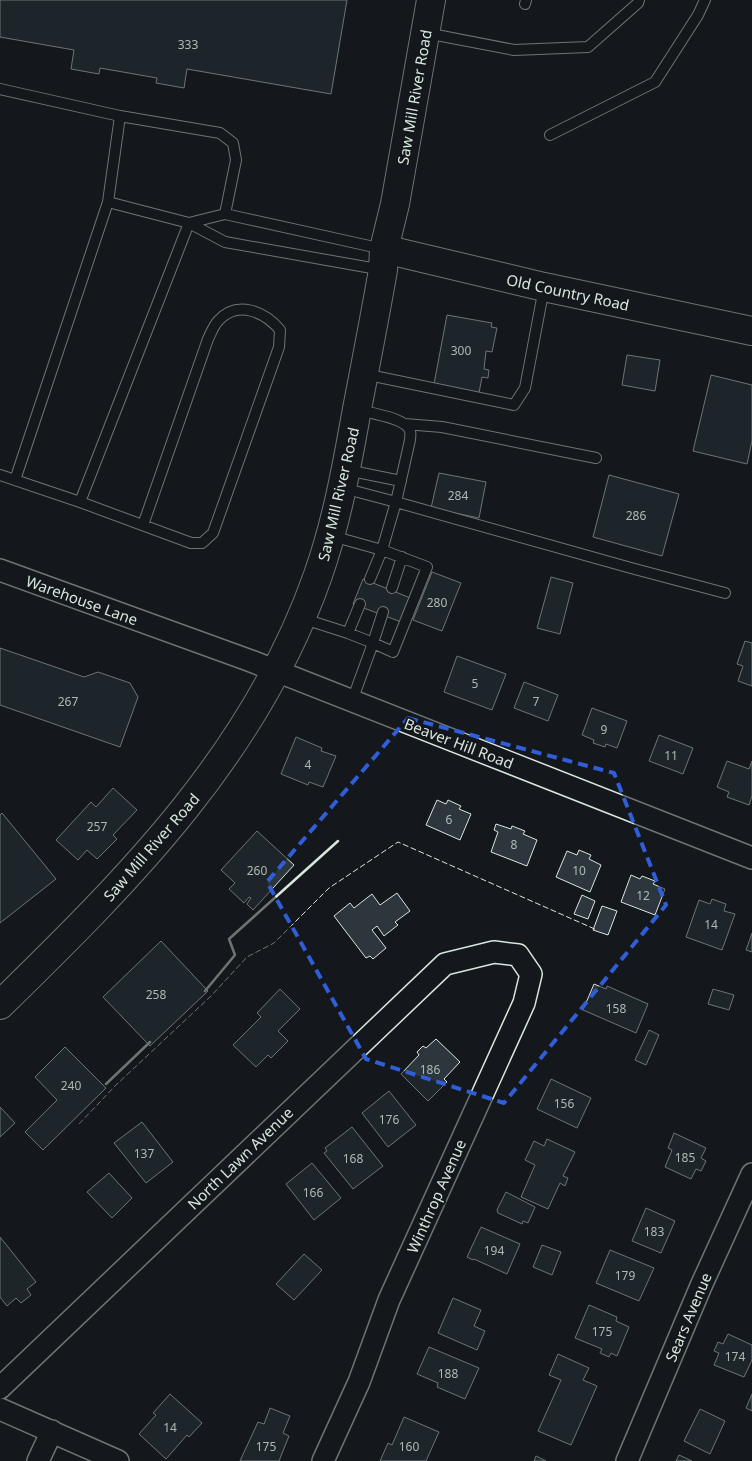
<svg xmlns="http://www.w3.org/2000/svg" width="752" height="1461" viewBox="0 0 752 1461" font-family="'Noto Sans',sans-serif">
<style>
.building{fill:#2c363c;stroke:#d8e6dc}
.lines{fill:none;stroke-linecap:round;stroke-linejoin:round}
.lane-casing{stroke:#d8e6dc;stroke-width:12}
.street-casing{stroke:#d8e6dc;stroke-width:24}
.secondary-casing{stroke:#d8e6dc;stroke-width:30}
.primary-casing{stroke:#d8e6dc;stroke-width:30}
.lane{stroke:#14181c;stroke-width:10}
.street{stroke:#14181c;stroke-width:21}
.secondary{stroke:#14181c;stroke-width:28}
.primary{stroke:#14181c;stroke-width:28}
.fence{stroke:#d8e6dc;stroke-width:1;stroke-dasharray:6 2.5;stroke-linecap:butt}
.wall{stroke:#d8e6dc;stroke-width:2.5}
.marked{fill:none;stroke:#305dd8;stroke-width:4;stroke-dasharray:10 6;stroke-linejoin:round}
.labels{text-anchor:middle;dominant-baseline:central;stroke-width:4;stroke-linejoin:round;paint-order:stroke}
.number-label{font-size:12px;fill:#adbab4}
.street-label{font-size:15px;fill:#d8e6dc;stroke:#14181c}
</style>
<rect width="100%" height="100%" fill="#14181c"/>
<path class="building" d="M0,0H347L331,94L187,69L184,88L156,83L157,78L100,68L99,74L71,69L74,50L0,37Z
M447,315L492,323L491,327L497,328L492,352L486,351L484,369L489,370L488,378L482,377L479,393L434,384Z
M627,355L660,360L655,391L622,385Z
M711,375L752,385V441L747,464L693,451Z
M439,473L486,482L479,518L431,508Z
M609,475L679,494L662,556L593,537Z
M432,572L461,583L442,631L413,620Z
M551,577L573,583L560,634L537,628Z
M363,579L413,599L404,623L353,604Z
M745,641L752,643V686L738,681L743,666L737,664Z
M0,648L84,677L98,672L130,683L138,697L120,747L0,705Z
M457,656L506,674L492,710L444,692Z
M524,682L558,695L548,721L514,708Z
M592,708L627,721L617,748L606,744L605,747L593,743L594,740L582,735Z
M659,735L693,748L683,774L649,761Z
M296,737L322,748L321,751L336,756L323,787L309,782L308,785L281,774Z
M727,761L749,769L752,761V796L749,805L727,797L729,792L717,787Z
M113,788L137,810L113,835L117,839L97,859L87,850L78,860L56,840L91,802L96,807Z
M437,800L446,804L448,800L461,806L459,809L471,814L460,840L426,825Z
M2,813L56,879L0,923V815Z
M496,824L511,829L512,826L525,831L523,834L537,840L527,866L491,852L498,832L494,830Z
M257,831L294,865L253,910L247,904L251,898L249,897L244,903L229,889L235,883L221,870Z
M579,850L591,855L589,859L601,865L590,892L556,877L567,851L577,855Z
M631,875L640,879L642,876L655,881L653,884L665,889L655,915L621,902Z
M397,893L410,911L395,922L398,925L384,936L377,926L372,930L386,948L373,959L370,956L366,958L334,916L350,903L354,908L372,894L380,905Z
M582,895L595,901L588,919L574,914Z
M712,899L726,904L724,911L735,914L722,950L686,937L699,900L710,904Z
M602,906L617,911L608,935L593,930Z
M752,933V952L746,950Z
M161,941L208,991L150,1046L103,997Z
M594,984L606,989L607,986L648,1004L636,1033L583,1010Z
M280,989L300,1009L278,1031L288,1041L271,1058L268,1055L256,1067L233,1045L261,1017L257,1013Z
M713,989L734,995L729,1010L708,1004Z
M649,1030L659,1035L646,1065L635,1060Z
M436,1039L460,1062L444,1079L447,1082L428,1101L401,1074L419,1055L417,1052L423,1046L426,1048Z
M65,1047L106,1088L43,1150L25,1132L57,1100L35,1077Z
M551,1079L591,1098L577,1128L537,1109Z
M389,1091L416,1125L388,1147L362,1113Z
M0,1107L15,1123L0,1137Z
M142,1122L173,1162L146,1183L114,1143Z
M352,1127L383,1166L353,1189L324,1153L327,1151L325,1148Z
M674,1133L706,1148L701,1158L706,1161L701,1171L696,1169L691,1179L665,1167L672,1150L668,1148Z
M547,1139L575,1152L563,1176L568,1178L565,1186L560,1183L548,1209L521,1197L535,1165L525,1160L534,1141L544,1146Z
M312,1163L341,1198L314,1220L286,1184Z
M109,1173L132,1198L112,1218L87,1192Z
M506,1192L535,1207L528,1223L523,1221L522,1224L498,1213L497,1210Z
M646,1208L675,1221L661,1253L632,1241Z
M481,1227L520,1244L507,1274L474,1259L473,1260L467,1257Z
M0,1237L36,1282L27,1289L31,1295L21,1303L16,1298L7,1306L0,1297Z
M542,1245L561,1252L552,1275L533,1267Z
M610,1250L654,1268L639,1301L596,1283Z
M304,1254L322,1270L294,1300L276,1284Z
M453,1298L481,1310L474,1326L485,1331L477,1350L438,1333Z
M589,1305L617,1317L616,1321L629,1327L617,1356L611,1353L609,1357L600,1353L602,1349L575,1338Z
M728,1334L752,1345V1360L744,1377L714,1365L719,1353L714,1351L718,1342L723,1344Z
M429,1347L479,1368L465,1399L437,1387L438,1383L417,1374Z
M558,1354L589,1368L583,1380L597,1386L571,1445L538,1431L561,1380L549,1375Z
M170,1394L202,1423L189,1437L187,1435L166,1459L139,1434L156,1415L153,1413Z
M752,1394V1411L746,1408Z
M270,1408L290,1416L283,1433L289,1436L279,1461H240L258,1422L264,1424Z
M700,1409L725,1421L710,1454L684,1441Z
M404,1417L439,1432L426,1461H380L388,1443L392,1445Z
M679,1455L692,1461H676Z
M536,1456L546,1461H534Z"/>
<g class="lines">
<g class="lane-casing">
<path id="lane" d="M525,4L526,0
M426,33L514,50L588,47L638,3L639,0
M0,89L120,116L108,202L189,223L225,242L383,270
M120,116L220,133L233,143L236,160L225,214
M550,135L655,82L698,15L705,0
M189,223L225,214L383,249
M364,374L514,405L525,388L544,288
M405,424L442,427L596,458
M347,470L401,481
M0,475L80,502L189,223
M15,480L108,202
M343,488L396,502L631,568L725,593
M80,502L191,543H202L213,533L279,347L280,330C264,311 237,300 218,321C214,325 211,333 208,339L143,525
M332,536L382,550L396,502L410,440C410,437 411,434 410,431C407,418 370,413 358,410
M370,579L382,550L427,567L393,652L373,643L383,612
M392,588L402,557
M301,618L348,633L360,604
M348,633L373,643L352,701"/>
</g>
<g class="street-casing">
<path id="street" d="M0,570L251,661L752,858
M0,1388L445,964L494,952L518,955L531,974L524,1003L389,1300L359,1382L323,1461
M0,1409L118,1461
M38,1461L52,1431
M627,1461L701,1286L752,1174"/>
</g>
<g class="secondary-casing">
<path id="secondary" d="M384,249L544,287L752,331"/>
</g>
<g class="primary-casing">
<path id="primary" d="M0,1005C131,877 256,752 318,575C337,521 347,465 357,409C366,362 375,316 383,270L384,249L395,204L431,0"/>
</g>
<use href="#lane" class="lane"/>
<use href="#street" class="street"/>
<use href="#secondary" class="secondary"/>
<use href="#primary" class="primary"/>
<path class="fence" d="M79,1124L116,1085L211,996L247,957L274,943L329,888L398,842L597,930"/>
<path class="wall" d="M205,991L235,955L229,939L338,841
M106,1084L150,1042"/>
</g>
<path d="M0 0H752V1461H0ZM408,718L614,773L666,905L504,1103L366,1059L267,882Z" fill="#14181c" fill-opacity=".55" fill-rule="evenodd"/>
<path class="marked" d="M408,718L614,773L666,905L504,1103L366,1059L267,882Z"/>
<g class="labels">
<g class="number-label">
<text x="188" y="44">333</text>
<text x="461" y="350">300</text>
<text x="458" y="495">284</text>
<text x="636" y="515">286</text>
<text x="437" y="602">280</text>
<text x="475" y="683">5</text>
<text x="68" y="701">267</text>
<text x="536" y="701">7</text>
<text x="604" y="729">9</text>
<text x="671" y="755">11</text>
<text x="308" y="764">4</text>
<text x="449" y="819">6</text>
<text x="97" y="826">257</text>
<text x="514" y="844">8</text>
<text x="257" y="870">260</text>
<text x="579" y="870">10</text>
<text x="643" y="895">12</text>
<text x="711" y="924">14</text>
<text x="156" y="994">258</text>
<text x="616" y="1008">158</text>
<text x="430" y="1069">186</text>
<text x="71" y="1085">240</text>
<text x="564" y="1103">156</text>
<text x="389" y="1119">176</text>
<text x="144" y="1153">137</text>
<text x="685" y="1157">185</text>
<text x="353" y="1158">168</text>
<text x="313" y="1192">166</text>
<text x="654" y="1231">183</text>
<text x="494" y="1250">194</text>
<text x="625" y="1275">179</text>
<text x="602" y="1331">175</text>
<text x="735" y="1356">174</text>
<text x="448" y="1373">188</text>
<text x="170" y="1427">14</text>
<text x="266" y="1446">175</text>
<text x="409" y="1446">160</text>
</g>
<g class="street-label">
<text transform="translate(414 97) rotate(-80)">Saw Mill River Road</text>
<text transform="translate(568 292) rotate(12)">Old Country Road</text>
<text transform="translate(338 494) rotate(-77)">Saw Mill River Road</text>
<text transform="translate(82 600) rotate(20)">Warehouse Lane</text>
<text transform="translate(459 743) rotate(21)">Beaver Hill Road</text>
<text transform="translate(151 847) rotate(-49)">Saw Mill River Road</text>
<text transform="translate(240 1158) rotate(-44)">North Lawn Avenue</text>
<text transform="translate(436 1196) rotate(-66)">Winthrop Avenue</text>
<text transform="translate(688 1317) rotate(-67)">Sears Avenue</text>
</g>
</g>
</svg>
